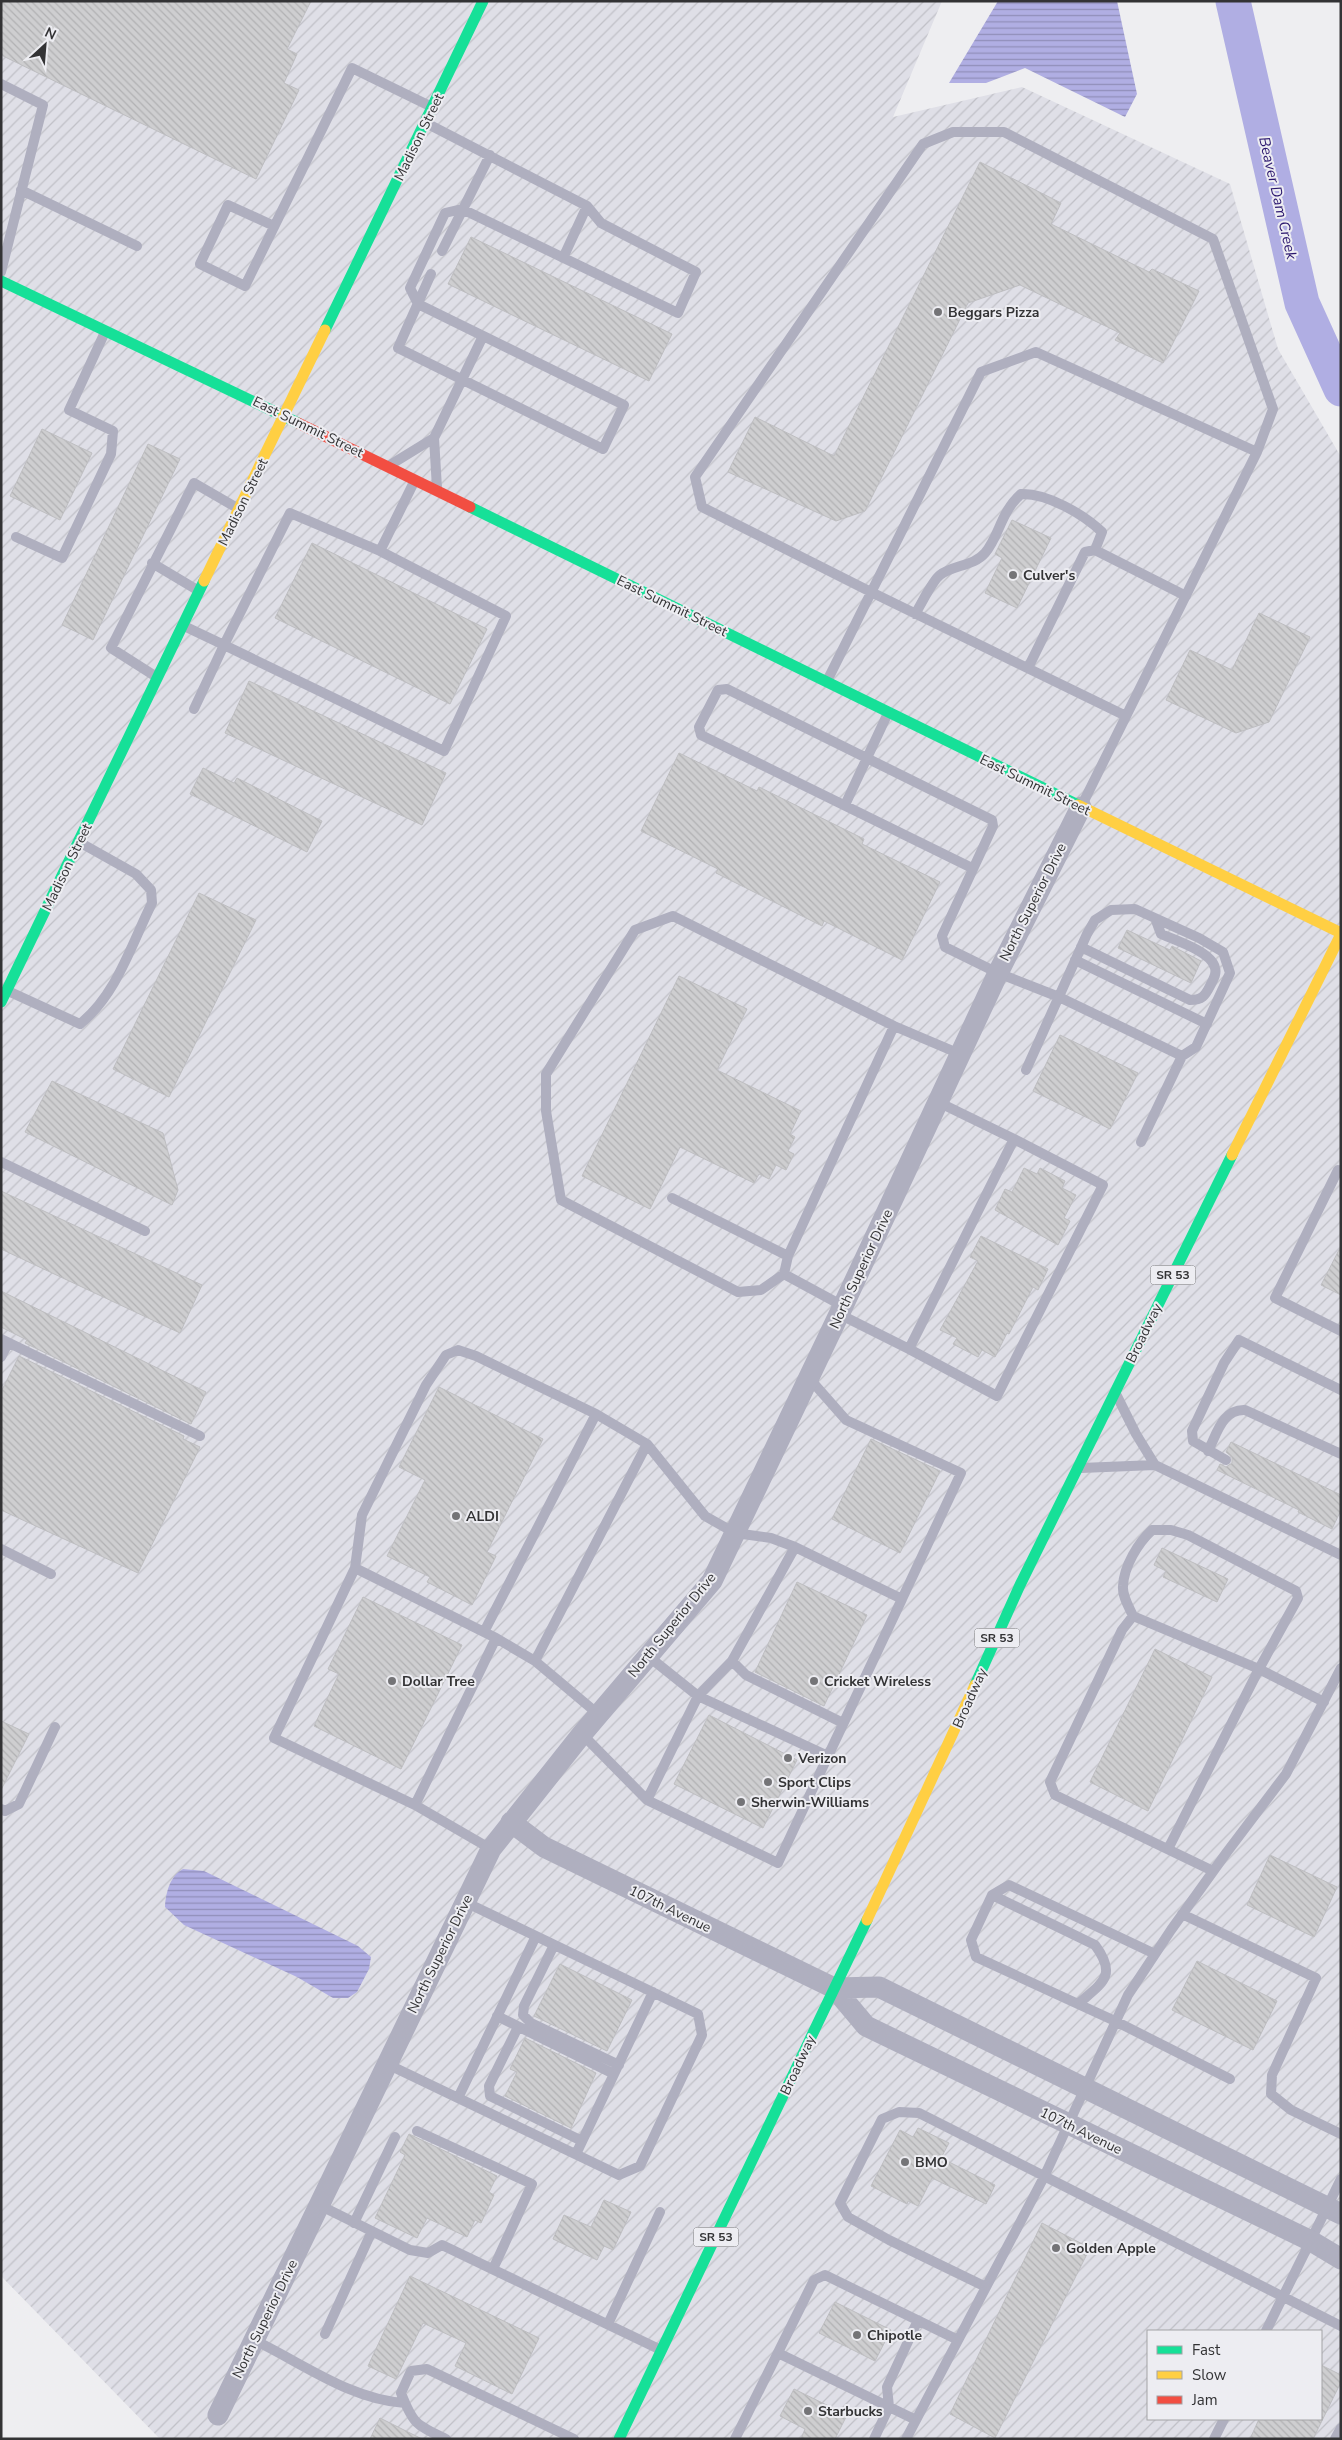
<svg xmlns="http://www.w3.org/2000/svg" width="1342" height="2440" viewBox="0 0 1342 2440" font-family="'Nunito Sans',sans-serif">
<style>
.industrial{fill:url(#industrial-furrows);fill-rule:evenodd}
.water{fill:url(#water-rules)}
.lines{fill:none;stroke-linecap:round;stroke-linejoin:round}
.river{stroke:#b0aee3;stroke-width:35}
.building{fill:url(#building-back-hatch);stroke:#bebec1}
.lane{stroke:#afafbf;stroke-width:10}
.street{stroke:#afafbf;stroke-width:21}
.fast{stroke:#16e098;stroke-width:11}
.slow{stroke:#ffcf43;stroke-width:11}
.jam{stroke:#f24e42;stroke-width:11}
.poi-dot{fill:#747477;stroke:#ededf2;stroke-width:2}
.labels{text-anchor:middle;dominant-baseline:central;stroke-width:4;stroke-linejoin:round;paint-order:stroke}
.shield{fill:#ededf2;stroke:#6b6b6e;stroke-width:1}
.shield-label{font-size:12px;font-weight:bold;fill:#333335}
.street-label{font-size:14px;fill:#333335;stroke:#ededf2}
.poi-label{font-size:14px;font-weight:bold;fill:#333335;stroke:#ededf2;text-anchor:start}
.water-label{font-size:15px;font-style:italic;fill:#2b176e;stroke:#ededf2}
</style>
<defs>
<pattern id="industrial-furrows" width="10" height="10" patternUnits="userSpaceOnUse" patternTransform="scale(1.25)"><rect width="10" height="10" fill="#dfdfe7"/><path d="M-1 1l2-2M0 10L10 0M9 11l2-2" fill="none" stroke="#c0c0c7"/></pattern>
<pattern id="water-rules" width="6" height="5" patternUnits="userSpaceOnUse" patternTransform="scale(1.25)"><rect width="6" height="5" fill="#b0aee3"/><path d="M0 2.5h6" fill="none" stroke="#908eb9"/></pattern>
<pattern id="building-back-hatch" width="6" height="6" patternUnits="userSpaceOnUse" patternTransform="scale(1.25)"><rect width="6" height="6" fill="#ceced0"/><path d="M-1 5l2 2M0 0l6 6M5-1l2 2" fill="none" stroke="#b1b1b3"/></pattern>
</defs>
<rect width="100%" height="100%" fill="#eeeef1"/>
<path class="industrial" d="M1,1H942L893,117L1022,87L1230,184L1278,349L1341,457V2439H160L1,2276ZM1148,2331H1321V2419H1148Z"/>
<path class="water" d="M998,1H1117L1137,94L1125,117L1025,68L986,83H949Z
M183,1869L204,1871L358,1946L371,1957L369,1969L357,1992L348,1998H333L297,1977L184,1925L165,1907C166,1892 170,1876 183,1869Z"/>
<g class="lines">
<path class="river" d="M1233,1L1302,303L1341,389"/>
</g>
<path class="building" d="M1,1H311L287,49L297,54L284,83L299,90L256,179L1,55Z
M980,162L1061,203L1051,224L1149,272L1152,269L1199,291L1163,363L1115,340L1120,333L1020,285L968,303L865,511L836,521L728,472L755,417L834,456Z
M471,237L672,334L649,381L448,284Z
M42,429L92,453L60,520L10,496Z
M148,444L180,459L93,640L62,625Z
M1012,520L1051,538L1017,608L985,593L1002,558L995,554Z
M312,543L487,629L450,704L275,618Z
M1259,613L1310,637L1269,722L1236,733L1166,700L1190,650L1232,670Z
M249,681L446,773L422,825L225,733Z
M679,753L757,791L759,787L864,839L862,844L940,882L902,960L824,921L822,926L716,873L718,869L641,831Z
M203,768L234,783L237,778L322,821L307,852L190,794Z
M199,893L256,920L169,1097L113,1069Z
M1127,930L1170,950L1172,946L1201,961L1191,983L1118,948Z
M679,976L747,1009L717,1070L801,1111L790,1134L795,1137L788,1151L794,1154L786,1170L776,1165L769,1179L759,1174L754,1183L680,1147L650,1209L582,1176Z
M1060,1035L1138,1073L1110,1129L1033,1091Z
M52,1081L163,1133L178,1190L172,1205L25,1132Z
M1024,1168L1037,1174L1040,1168L1065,1181L1062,1188L1076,1195L1064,1218L1070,1221L1058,1245L995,1210L1005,1189L1012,1192Z
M1,1191L202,1285L180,1333L1,1249Z
M981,1236L1048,1269L1038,1290L1033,1287L1009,1334L1007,1333L995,1357L982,1350L978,1357L953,1344L957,1338L940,1330L978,1261L970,1257Z
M1341,1246V1295L1321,1285Z
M1,1291L206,1392L191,1424L25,1343L27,1340L1,1327Z
M19,1356L184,1436L183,1439L200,1447L138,1573L1,1510V1392Z
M439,1387L543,1439L487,1552L496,1556L472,1605L427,1582L430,1577L387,1556L425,1480L399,1467Z
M871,1439L940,1471L900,1553L832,1519Z
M1231,1442L1341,1495V1510L1332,1529L1298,1512L1299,1510L1217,1470L1220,1464L1226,1467L1232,1463V1457L1226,1452Z
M1162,1548L1228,1579L1217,1602L1163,1577L1166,1571L1154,1565Z
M797,1582L867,1615L824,1706L755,1672Z
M363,1597L462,1645L401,1769L314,1726L339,1674L328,1669Z
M1155,1649L1212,1677L1148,1811L1090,1782Z
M709,1715L797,1760L763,1828L674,1784Z
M1,1721L29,1734L1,1790Z
M1270,1855L1337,1887L1314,1937L1247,1905Z
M1197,1961L1277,2001L1253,2050L1172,2010Z
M560,1964L632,2000L607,2051L534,2016Z
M525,2038L596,2073L571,2128L505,2096L517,2072L510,2069Z
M918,2128L949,2143L941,2158L995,2185L986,2204L932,2178L918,2206L908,2201L907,2204L871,2186L900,2130L913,2137Z
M409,2134L497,2176L489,2192L494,2195L481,2223L475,2220L467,2237L427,2218L417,2238L375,2218L405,2155L400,2152Z
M604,2200L631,2212L613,2250L604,2246L597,2260L553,2239L564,2215L591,2227Z
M1042,2223L1090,2248L995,2438L950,2414Z
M410,2276L539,2338L512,2394L455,2366L466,2343L423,2323L396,2379L368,2366Z
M835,2302L891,2330L875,2361L819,2333Z
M1321,2365L1341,2375V2382L1313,2439H1250L1259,2419H1321Z
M794,2389L847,2415L835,2439H801L805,2429L780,2416Z
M380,2418L422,2439H370Z"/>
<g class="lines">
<path class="lane" d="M1,84L43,105L1,272
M426,123L587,206L601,223L696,272L678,313L462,209L445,213L410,288L418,304L624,405L603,449L398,348L431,274
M21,190L137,246
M274,226L228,205L200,264L245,286L352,68L432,107
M442,251L490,155
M563,258L587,206
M390,465L434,438
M437,488L434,438L483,336
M16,537L62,558L111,454L113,431L69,410L105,332
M152,563L199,591
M915,614C921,605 932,581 940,575C953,565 974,566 985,553C1000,535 1000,513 1021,494C1047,493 1083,514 1102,532L1095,550
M184,626L224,645L290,513L380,551L414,482
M1028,668L1085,552L1095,550L1186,596
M155,676L111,648L194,483L239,509
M827,681L981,372L1036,352L1257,452L1082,805
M194,709L224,645L444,751L506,616L380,551
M1126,716L871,592L702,507L695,477L923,144L953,132H1004L1213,239L1273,409L1257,452
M845,805L888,713
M972,868L701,735L699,727L718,690L727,689L992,820L993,826L942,936L945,947L998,973L1059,997L1182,1056L1196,1047L1230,973L1223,952L1199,938L1135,909L1111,910L1095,920L1087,934L1026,1070
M1081,947L1190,1000C1202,1000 1205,996 1210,986C1213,980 1217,974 1215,968C1212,952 1175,940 1161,934L1155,918
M1075,960L1207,1024
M8,991L80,1024C117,994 131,945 152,903L151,890L136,874L79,842
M1141,1142L1182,1056
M1,1162L145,1231
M1341,1171L1338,1170L1275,1298L1341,1331
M672,1198L788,1256
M784,1274L788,1256L894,1026
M843,1306L784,1274L761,1290L738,1292L561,1200L546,1111V1074L635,930L673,916L894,1026L960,1054
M839,1314L909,1349L1014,1139L938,1102
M1,1339L200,1436
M909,1349L997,1396L1103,1185L1014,1139
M1,1357L8,1343
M809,1378L846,1420L961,1473L902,1599
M1208,1451C1217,1434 1222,1409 1245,1410L1341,1454
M1226,1460L1193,1441L1192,1431L1224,1363L1239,1340L1341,1390
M1155,1465L1341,1555
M1081,1468L1155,1465L1136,1434L1117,1396
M1,1549L51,1574
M355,1568L496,1638L535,1661L598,1714
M1133,1616L1259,1669L1324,1702
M484,1632L596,1414
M535,1661L647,1444
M732,1661L746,1675L843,1723
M582,1734L647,1800L778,1863L828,1756L698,1696L648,1656
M647,1800L698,1696L732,1661L795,1547L902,1599L828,1756
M415,1805L496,1638
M1,1809L5,1811L19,1804L55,1727
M491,1849L415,1805L274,1738L355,1568L362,1515L426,1385L446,1355L458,1350L476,1356L596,1414L647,1444L705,1516L735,1533L771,1538L795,1547
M1168,1849L1259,1669L1298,1598L1296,1591L1188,1535L1171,1530H1152C1138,1543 1124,1566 1123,1586C1122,1596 1129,1607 1133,1616L1122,1630L1050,1782L1055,1795L1213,1871
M992,1895L1095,1945C1118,1976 1102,1983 1078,2004
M1182,1914L1316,1978L1272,2075L1271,2094L1291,2110L1341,2134
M554,1945L524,2006L523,2015L531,2023L619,2065
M1155,1954L1009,1885L992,1895L971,1940L976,1957L1115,2021L1230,2079
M497,2016L614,2074
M518,2027L489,2086L490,2096L582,2141
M387,2064L619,2175L640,2166L702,2035L698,2014L465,1902
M458,2098L536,1936
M417,2131L532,2184L493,2269
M576,2154L653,1992
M319,2205L410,2250L428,2253L442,2245L661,2350
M354,2223L395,2137
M986,2287L889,2240L848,2217L840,2203L882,2119L899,2112L919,2113L1341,2326
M608,2324L660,2212
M1266,2331L1341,2179
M325,2334L372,2231
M254,2340C302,2363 351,2400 405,2403
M778,2353L916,2420
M446,2439C416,2425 413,2424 401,2393L411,2371L427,2369L574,2439
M735,2439L814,2280L825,2275L958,2340
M874,2439L889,2407L887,2387L918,2320
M906,2439L1044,2177L1128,1995L1171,1930L1227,1852L1286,1774L1341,1668
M1214,2439L1224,2419
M1335,2439L1341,2428"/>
<path class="street" d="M511,1822L544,1847L834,1988L866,2026L1311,2241L1341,2259
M834,1988L879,1987L1341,2214
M218,2415L491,1849L582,1734L712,1581L843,1306L998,973L1081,807"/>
<path class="fast" d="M1,281L298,423
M325,330L483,1
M470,507L1078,805
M1,1002L204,581
M975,1685L1020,1585L1232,1155
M619,2439L867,1920"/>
<path class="slow" d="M204,581L325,330
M1078,805L1341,933
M1232,1155L1341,934
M867,1920L975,1685"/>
<path class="jam" d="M298,423L470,507"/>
</g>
<g class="poi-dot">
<circle cx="938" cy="312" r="5"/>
<circle cx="1013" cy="575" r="5"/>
<circle cx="456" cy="1516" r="5"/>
<circle cx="392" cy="1681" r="5"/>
<circle cx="814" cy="1681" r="5"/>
<circle cx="788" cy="1758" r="5"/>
<circle cx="768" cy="1782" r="5"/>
<circle cx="741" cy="1802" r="5"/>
<circle cx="905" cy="2162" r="5"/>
<circle cx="1056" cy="2248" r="5"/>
<circle cx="857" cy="2335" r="5"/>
<circle cx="808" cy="2411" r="5"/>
</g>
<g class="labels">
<g class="shield">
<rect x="1150.5" y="1265.5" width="45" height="19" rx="4"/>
<rect x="974.5" y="1628.5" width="45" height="19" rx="4"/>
<rect x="693.5" y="2227.5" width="45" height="19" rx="4"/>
</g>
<g class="shield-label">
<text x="1173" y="1275">SR 53</text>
<text x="997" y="1638">SR 53</text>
<text x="716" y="2237">SR 53</text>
</g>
<g class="street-label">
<text transform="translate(419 137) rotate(-64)">Madison Street</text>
<text transform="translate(308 427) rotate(26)">East Summit Street</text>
<text transform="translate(243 502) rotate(-64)">Madison Street</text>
<text transform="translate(672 606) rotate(26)">East Summit Street</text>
<text transform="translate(1035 785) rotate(26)">East Summit Street</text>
<text transform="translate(67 867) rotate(-64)">Madison Street</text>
<text transform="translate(1033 902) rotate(-63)">North Superior Drive</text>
<text transform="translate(861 1269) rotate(-65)">North Superior Drive</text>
<text transform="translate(1144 1333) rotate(-64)">Broadway</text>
<text transform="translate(672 1625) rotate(-51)">North Superior Drive</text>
<text transform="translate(970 1698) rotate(-66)">Broadway</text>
<text transform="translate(670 1909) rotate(26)">107th Avenue</text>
<text transform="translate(440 1954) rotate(-64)">North Superior Drive</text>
<text transform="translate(798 2065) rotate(-65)">Broadway</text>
<text transform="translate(1081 2131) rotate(26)">107th Avenue</text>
<text transform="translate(265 2319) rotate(-64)">North Superior Drive</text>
</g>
<g class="poi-label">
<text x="948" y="312">Beggars Pizza</text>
<text x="1023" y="575">Culver's</text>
<text x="466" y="1516">ALDI</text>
<text x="402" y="1681">Dollar Tree</text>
<text x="824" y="1681">Cricket Wireless</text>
<text x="798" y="1758">Verizon</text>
<text x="778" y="1782">Sport Clips</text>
<text x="751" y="1802">Sherwin-Williams</text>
<text x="915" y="2162">BMO</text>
<text x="1066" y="2248">Golden Apple</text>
<text x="867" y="2335">Chipotle</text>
<text x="818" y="2411">Starbucks</text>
</g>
<g class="water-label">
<text transform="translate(1278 198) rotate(77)">Beaver Dam Creek</text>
</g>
</g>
<rect width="1342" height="2440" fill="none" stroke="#333335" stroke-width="5"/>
<rect x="1147" y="2330" width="175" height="90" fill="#ededf2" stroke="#a3a3a6"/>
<rect x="1157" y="2346" width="25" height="8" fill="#16e098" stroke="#a3a3a6"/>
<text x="1192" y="2355" font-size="15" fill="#333335">Fast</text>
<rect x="1157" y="2371" width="25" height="8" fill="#ffcf43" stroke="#a3a3a6"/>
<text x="1192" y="2380" font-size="15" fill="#333335">Slow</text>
<rect x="1157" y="2396" width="25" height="8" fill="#f24e42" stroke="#a3a3a6"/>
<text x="1192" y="2405" font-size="15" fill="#333335">Jam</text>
<g transform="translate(45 45) rotate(26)" stroke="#ededf2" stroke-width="4" paint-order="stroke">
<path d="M0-4L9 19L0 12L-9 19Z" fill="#333335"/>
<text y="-8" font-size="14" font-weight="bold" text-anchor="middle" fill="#333335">N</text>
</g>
</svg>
